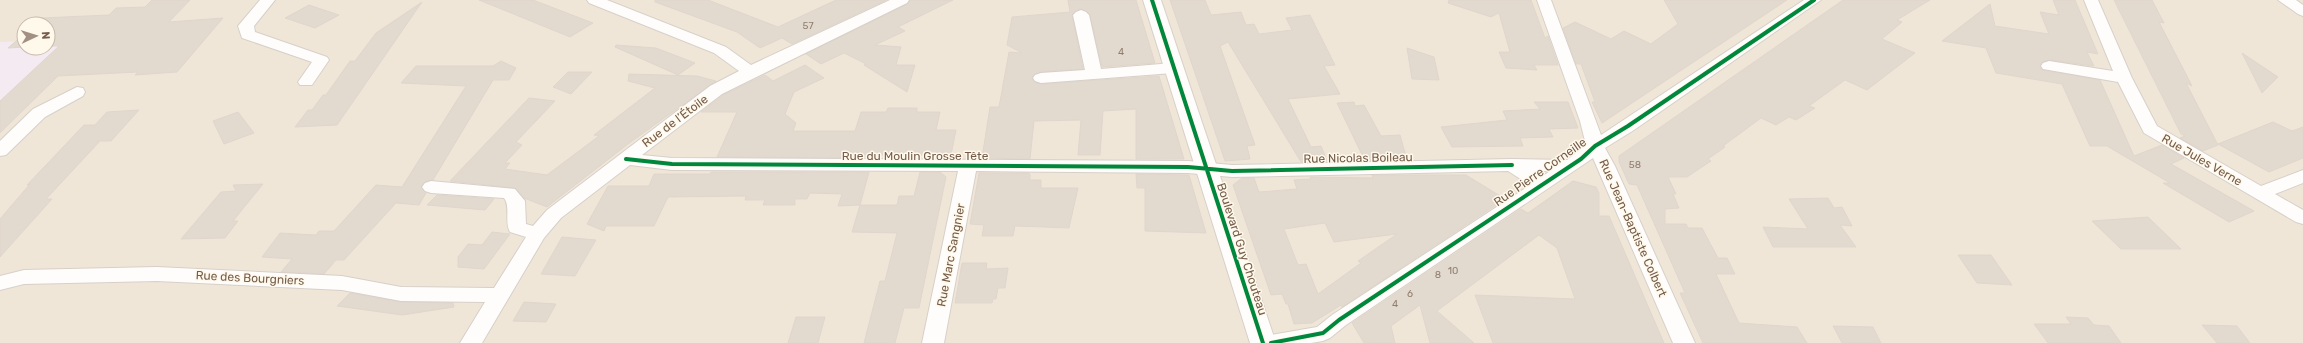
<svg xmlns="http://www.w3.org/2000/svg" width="2303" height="343" viewBox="0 0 2303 343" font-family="Rubik,sans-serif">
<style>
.residential{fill:#f0e6d8;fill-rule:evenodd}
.education{fill:#f4eaf2}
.building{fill:#e2d9cf;stroke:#e0d6cc;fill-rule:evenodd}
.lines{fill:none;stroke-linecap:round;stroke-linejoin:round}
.minor-casing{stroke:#d6d0c9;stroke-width:2}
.secondary-casing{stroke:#d7d0c8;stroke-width:2}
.minor{fill:#fefdfc;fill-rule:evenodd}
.secondary{fill:#fefdfc;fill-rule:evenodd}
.cycleway-casing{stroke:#fff9ec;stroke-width:6}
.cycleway{stroke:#00873e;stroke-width:4}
.labels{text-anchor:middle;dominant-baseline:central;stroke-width:3;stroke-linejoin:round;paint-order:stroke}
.number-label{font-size:10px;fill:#927e6e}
.street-label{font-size:12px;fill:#755c4a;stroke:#fff9ec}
</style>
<rect width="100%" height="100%" fill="#f7f3ea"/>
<path class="residential" d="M0,0H2303V343H0ZM24,24H48V48H24Z"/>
<path class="education" d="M98,37L73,61L0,133V42L24,41V48H48V40Z"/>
<path class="building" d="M152,0H190L169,22L223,18L177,72L135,75L138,72L58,76L0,133V101L59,46H48V24H35L41,18L109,15L116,8L145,7Z
M479,0H533L593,23L570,37Z
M655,0H708L778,27L836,0H886L792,44L782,38L760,48L737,32L655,2Z
M910,0H953L898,27L905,31L875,45L901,47L896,65H915L907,92L864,65L866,64L844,53L821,64L806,54L908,4Z
M1068,0H1136L1155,63L1102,67L1090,15L1080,9L1072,15L1083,69L1041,72L1032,77L1034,82L1041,84L1159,76L1184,159H1136V109L1103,111L1100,155H1078L1081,120L1034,121L1030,159L982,158L990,107H999L1009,52L1022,53L1007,45L1012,17L1070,12Z
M1170,0H1205L1211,15L1241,12L1246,25L1254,24L1259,34L1292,30L1286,18L1310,15L1335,65L1324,66L1340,94L1288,99L1311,147L1321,146L1327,161L1301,162L1228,42L1220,46L1255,145L1247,146L1250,159L1225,161Z
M1449,0H1531L1545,38L1548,36L1558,65H1534L1537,70L1506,68L1499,52H1510L1499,13L1491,17L1448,3Z
M1664,0H1787L1602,123L1592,102H1595L1581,64H1576L1563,28L1575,22L1611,39L1624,31L1651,44L1678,24Z
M1843,0H1930L1897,20L1902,22L1882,39L1915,53L1867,90L1845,80L1809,106L1815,108L1796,120L1789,117L1776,125L1761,118L1723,146L1725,147L1708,159L1711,161L1687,177H1668L1676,194H1673L1679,208L1665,209V224H1686L1688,228H1702L1718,258H1727L1735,274H1716L1739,323L1797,327L1807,343H1703L1680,293H1685L1637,185L1629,184L1619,162V156Z
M2053,0H2075L2098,54L2087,52L2094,66L2049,60L2042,62L2040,65L2042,70L2100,80L2134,156L2162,145L2184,158L2171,164L2254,211L2229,222L2163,183H2170L2107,146H2090L2062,84L1996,73L1986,48L1942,41L1990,4L1995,26L2049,34L2040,12L2059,15Z
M2114,0H2152L2164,23L2159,22L2192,86L2186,83L2218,145L2203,151L2180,138L2185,136L2181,134Z
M422,2L337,125L295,127L308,110H312L323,95H326L350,61H355L376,33Z
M309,5L339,15L315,28L285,18Z
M24,34V47L8,48Z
M616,45L656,48L695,63L678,75L615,47Z
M1407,48L1434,57L1439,80L1412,79Z
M2242,53L2278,77L2262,93Z
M501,61L516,68L509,80H493L433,180L425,182L421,186L426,193L419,205L396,203L344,260H336L324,274L281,272L292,259L262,257L280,233L316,235L319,231H334L376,185L402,187L466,86L401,83L416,66H493Z
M805,65L824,78L794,92L785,114L796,123L793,131H855L861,112H886L888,108H917V112H940L936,130H956L951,155H875L874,158L717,157L737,112H701L723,95L765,75L773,81Z
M568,72H592L571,94L553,87Z
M629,74L697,76L716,81L628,144L547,207L524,198L515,188L450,181L529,98L555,101L516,142L522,145L505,163H510L505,169L547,175L599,136L594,135L655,88L628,81Z
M1354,102L1355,106L1364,105L1381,136L1400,135L1407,160L1365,161L1337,103Z
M1534,102H1568L1578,128L1549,129L1553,137L1520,138L1523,146L1452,147L1441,127L1507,120L1503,111L1540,109Z
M139,110L111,141H100L46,199H52L0,257V219L30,184L27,185L84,125H95L107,112Z
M238,112L254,133L224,144L213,121Z
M2273,122L2292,131L2303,127V158L2269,172L2218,144Z
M711,172H869L860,205L838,206L842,194L810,193L807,199H795V205H763L765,200H745L746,196L668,197L654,226H606L604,231L587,224L608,186H649L654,174H710Z
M920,172H940L946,177L919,308H904L895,343H864L880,281H885L897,233L852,232L860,205H897L899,196H914Z
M979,173H1028L1030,174V180H1041V188H1078L1069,228L1015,226L1013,236H982L984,225L970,224Z
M1136,174L1189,175L1206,233L1145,231V188H1137Z
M1372,175H1466L1505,199L1342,307L1341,305L1312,323L1294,324L1288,304H1286L1282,294L1271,295L1233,185L1242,178H1254L1259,192L1297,189L1294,180L1311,179L1310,177L1373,178ZM1325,223L1334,242L1397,234L1358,261L1361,263L1318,294L1306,264L1298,265L1284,229Z
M1573,181L1596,187L1599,193V216H1609L1664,343H1493L1475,295L1575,299L1557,248L1539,235L1437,311L1474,343H1430L1420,305L1391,326L1395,343H1364L1352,323L1521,209L1528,213Z
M263,184L233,221H238L225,238L181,239L221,192L236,191L233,185Z
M437,195L494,199L485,210L427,205Z
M1828,198L1834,208L1842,207L1852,226L1840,225L1856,247H1773L1763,227L1808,229L1789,199Z
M2148,217L2181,249H2121L2092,221Z
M492,232L510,234L484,269L458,267V257L468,244L482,245Z
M562,237L596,240L575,276L541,274Z
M1958,255H1991L2012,285L1977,283Z
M962,263H987L986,269L1008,268L1005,288H998L996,299H993L992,303H955Z
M350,293L401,302L453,303L454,307L402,315L337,306Z
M524,302L556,304L546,322L513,321Z
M796,317H825L818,343H788Z
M2066,317L2088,318L2094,325L2109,326L2121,343H2048L2034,324H2071Z
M2202,325L2237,326L2250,343H2217Z
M1833,326L1873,327L1881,343H1842Z"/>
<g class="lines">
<g class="minor-casing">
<path id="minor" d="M260,0H275L254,26L255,32L327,57L329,60L312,85H300L298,82L312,62L242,38L238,26Z
M587,0H607L726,47L751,65L890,0H909L907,3L722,94L642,155L672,158L1188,161L1232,165L1512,159L1567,160L1586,145L1580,121L1537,0H1551L1601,135L1804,0H1821L1634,130L1605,148L1615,166L1695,343H1673L1593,158L1346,325L1330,338L1323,341L1311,343H1260L1264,338L1271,335L1317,327L1332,315L1530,185L1508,171L1232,177L1188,173L976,171L944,343H922L958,171L672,170L630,165L561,218L544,238L482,343H460L485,302L401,301L342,290L157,281L24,284L0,290V276L24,270L157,267L342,276L401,287L494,288L526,237L510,232C504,222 511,207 504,198L431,193L425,191L422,187L425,183L431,181L515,189L525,201L526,224L533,226L547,210L710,86L739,71L714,53L589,3ZM1534,171H1550L1543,176Z
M2084,0H2098L2132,78L2157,126L2261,186L2303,170V183L2275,194L2303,210V224L2296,222L2144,133L2118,82L2043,69L2041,66L2043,63L2049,61L2113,71Z
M2278,0H2296L2303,5V16L2298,14Z
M1081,10L1086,12L1089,15L1101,69L1173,63L1179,65L1181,68L1179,71L1173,73L1041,83L1035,81L1033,78L1035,75L1041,73L1085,70L1073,15L1076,12Z
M77,87L83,88L85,92L83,96L45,117L6,155L0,156V141L33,109Z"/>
</g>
<g class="secondary-casing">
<path id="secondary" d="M1143,0H1161L1276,343H1250Z"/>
</g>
<use href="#minor" class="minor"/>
<use href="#secondary" class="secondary"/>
<g class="cycleway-casing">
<path id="cycleway" d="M1152,0L1263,343
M626,159L672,164L1188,167L1232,171L1512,165
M1271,343L1323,333L1339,320L1581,159L1595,146L1628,126L1814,0"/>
</g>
<use href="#cycleway" class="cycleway"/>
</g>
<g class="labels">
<g class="number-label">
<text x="808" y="26">57</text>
<text x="1121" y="52">4</text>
<text x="1635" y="165">58</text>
<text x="1453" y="271">10</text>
<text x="1438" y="275">8</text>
<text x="1410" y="294">6</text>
<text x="1395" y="304">4</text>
</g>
<g class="street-label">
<text transform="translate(675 121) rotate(-37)">Rue de l’Étoile</text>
<text x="915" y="156">Rue du Moulin Grosse Tête</text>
<text transform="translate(1358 158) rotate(-1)">Rue Nicolas Boileau</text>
<text transform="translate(2202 160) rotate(30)">Rue Jules Verne</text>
<text transform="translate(1540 172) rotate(-35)">Rue Pierre Corneille</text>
<text transform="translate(1633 228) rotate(66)">Rue Jean-Baptiste Colbert</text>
<text transform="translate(1242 249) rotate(72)">Boulevard Guy Chouteau</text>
<text transform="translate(951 255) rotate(-79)">Rue Marc Sangnier</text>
<text transform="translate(250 278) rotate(3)">Rue des Bourgniers</text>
</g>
</g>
<g transform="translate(36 36) rotate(86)"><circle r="19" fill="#fff9ec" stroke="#c8baab"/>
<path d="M0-3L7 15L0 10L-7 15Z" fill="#a29182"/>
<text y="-6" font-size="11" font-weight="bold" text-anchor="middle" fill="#755c4a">N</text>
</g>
</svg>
